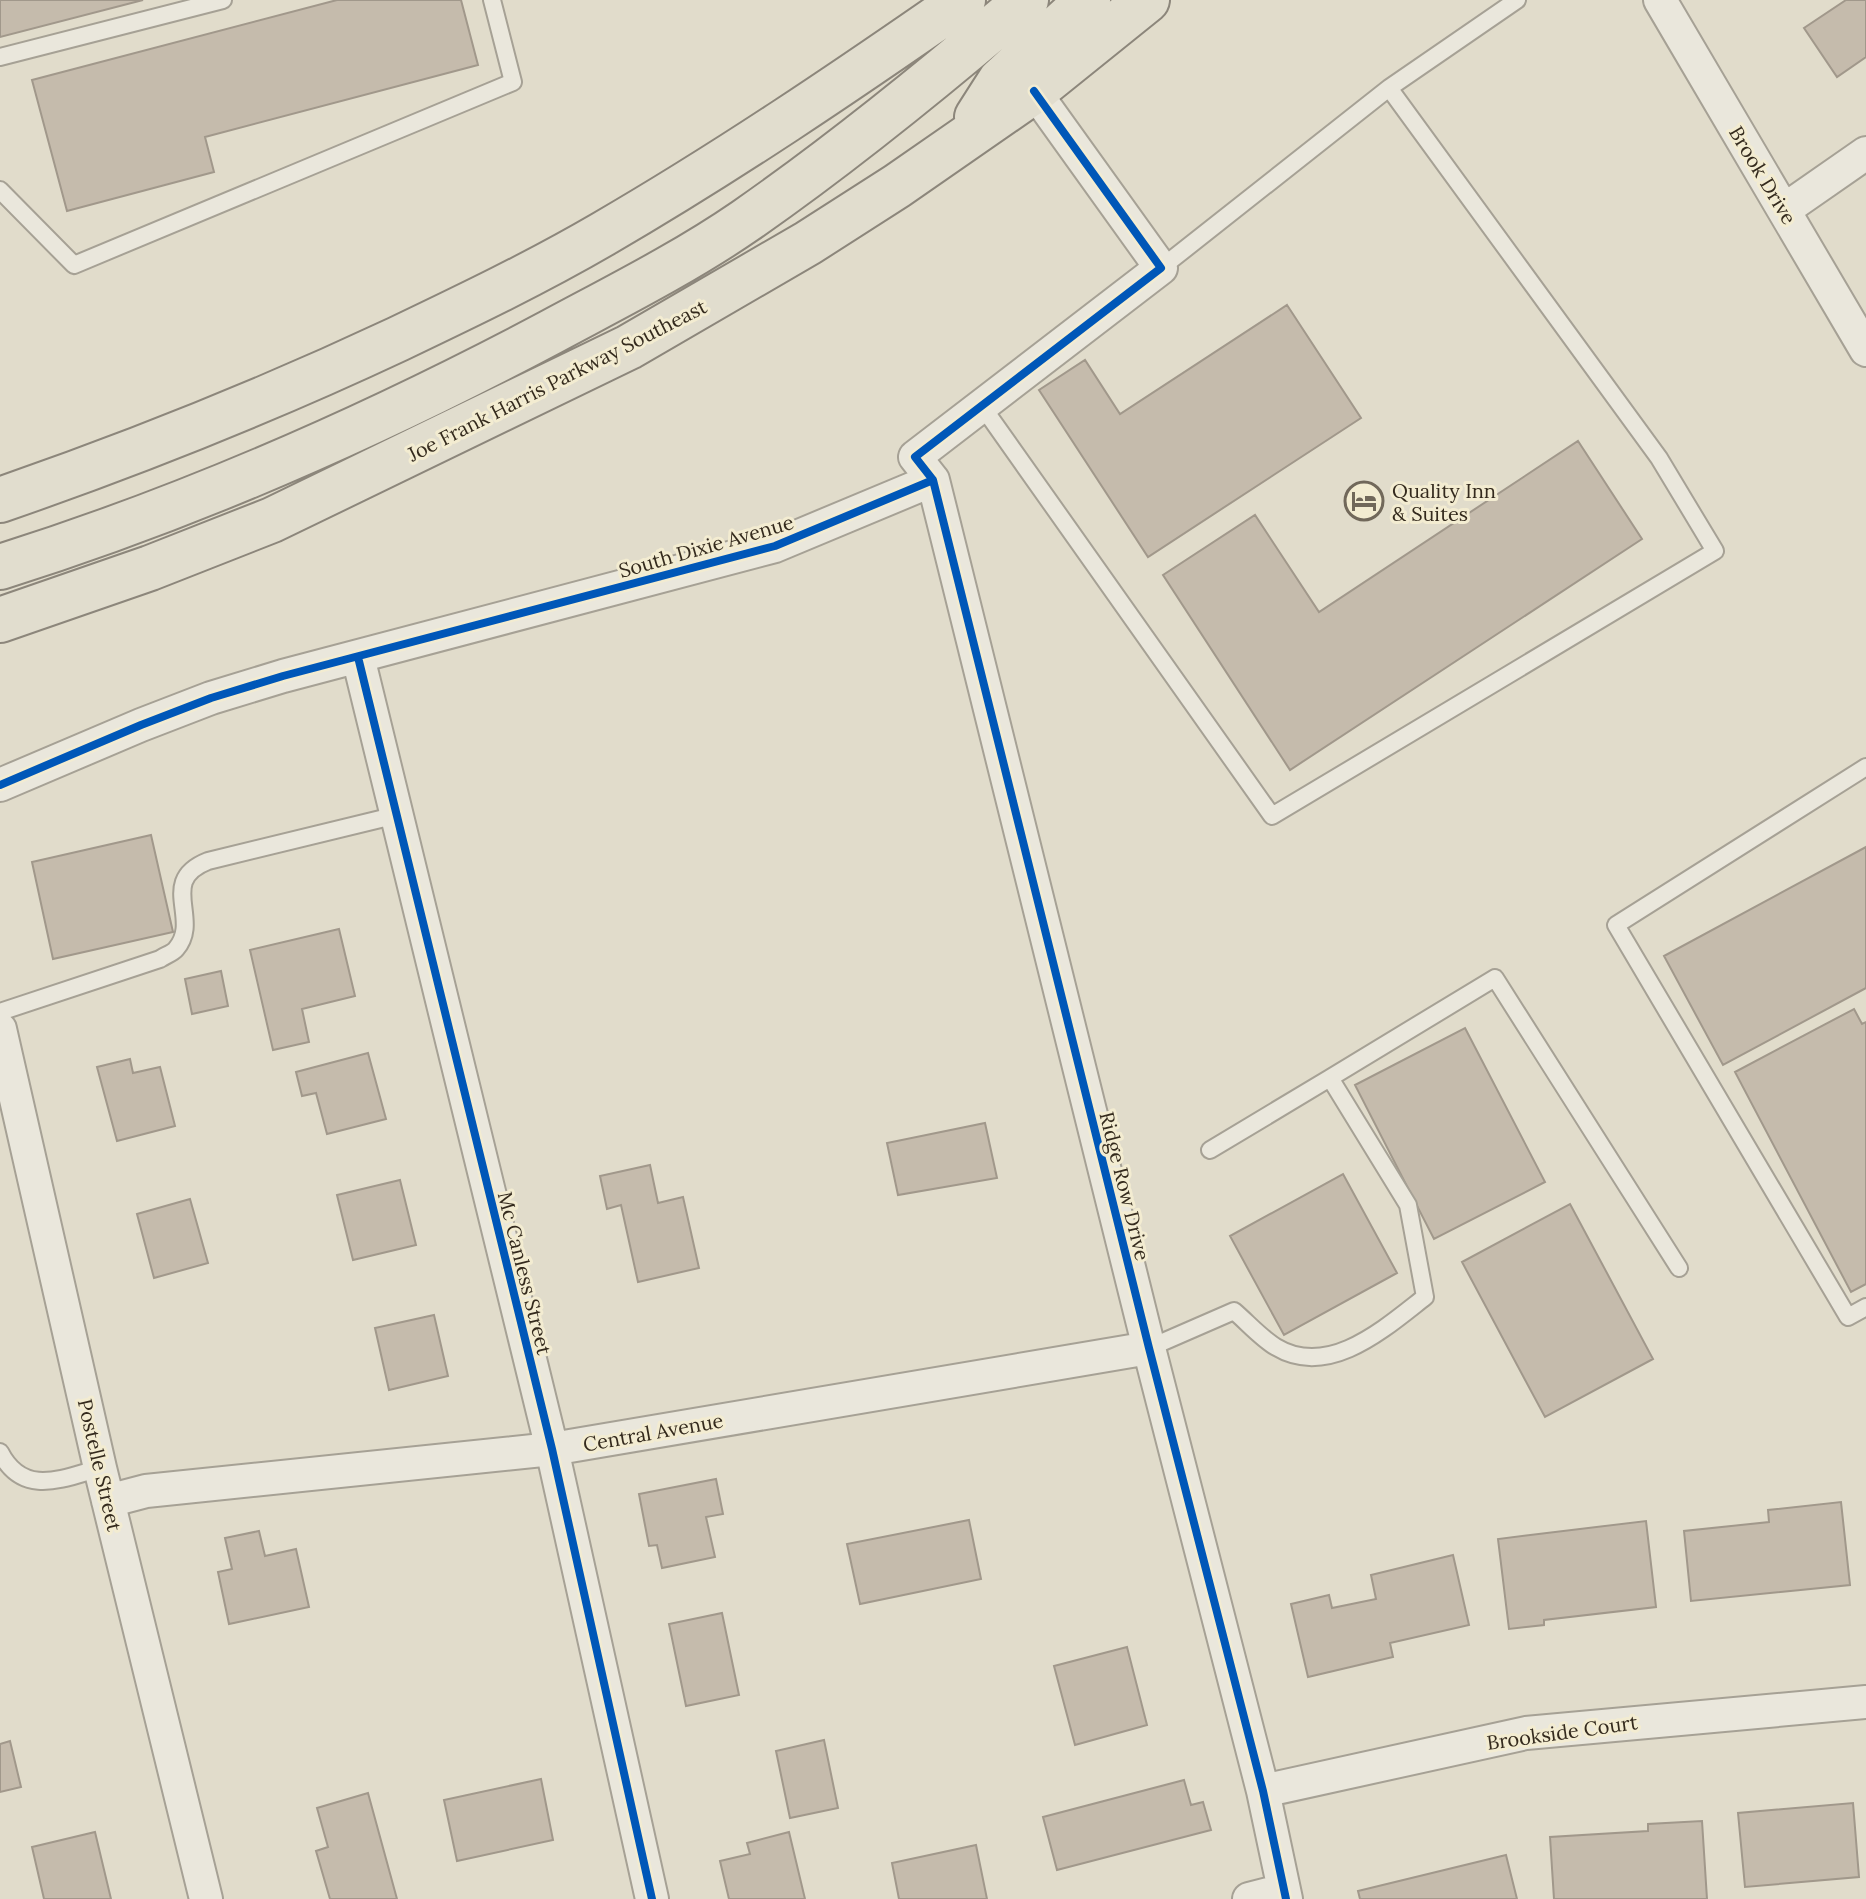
<svg xmlns="http://www.w3.org/2000/svg" width="1866" height="1899" viewBox="0 0 1866 1899" font-family="Lora,serif">
<style>
.building{fill:#c5bbac;stroke:#a1988b;stroke-width:2}
.lines{fill:none;stroke-linecap:round;stroke-linejoin:round}
.service-casing{stroke:#a6a195;stroke-width:20}
.minor-casing{stroke:#a6a195;stroke-width:36}
.primary-casing{stroke:#8c867b;stroke-width:48}
.service{stroke:#eae7dc;stroke-width:16}
.minor{stroke:#eae7dc;stroke-width:32}
.primary{stroke:#e1ddce;stroke-width:44}
.cycleway-casing{stroke:#f3ecd1;stroke-width:13}
.cycleway{stroke:#0057b8;stroke-width:8}
.labels{text-anchor:middle;dominant-baseline:central;stroke-width:6;stroke-linejoin:round;paint-order:stroke}
.street-label{font-size:20px;fill:#342a1d;stroke:#f3ecd1}
.poi-label{font-size:20px;fill:#342a1d;stroke:#f3ecd1;text-anchor:start}
</style>
<rect width="100%" height="100%" fill="#e1dccb"/>
<path class="building" d="M0,0H143L0,37Z
M337,0H461L478,65L205,137L214,172L67,211L32,80Z
M1846,0H1866V57L1837,77L1804,28Z
M1287,305L1361,418L1148,557L1039,390L1085,360L1120,414Z
M1578,441L1642,539L1290,770L1163,575L1255,515L1319,612Z
M151,835L173,932L53,959L32,862Z
M1866,847V988L1723,1065L1664,956Z
M339,929L355,996L302,1009L309,1042L273,1050L250,950Z
M221,971L228,1006L192,1014L185,979Z
M1854,1009L1862,1024L1866,1022V1284L1851,1292L1735,1072Z
M1465,1028L1545,1182L1434,1239L1355,1085Z
M368,1053L386,1119L327,1134L316,1093L302,1096L296,1072Z
M130,1059L133,1073L160,1067L175,1126L117,1141L97,1067Z
M985,1123L997,1178L898,1195L887,1143Z
M650,1165L658,1203L683,1197L699,1268L638,1282L621,1205L607,1209L600,1176Z
M1343,1174L1397,1273L1284,1335L1230,1236Z
M400,1180L416,1245L353,1260L337,1195Z
M190,1199L208,1263L154,1278L137,1214Z
M1570,1204L1653,1359L1545,1417L1462,1262Z
M434,1315L448,1376L389,1390L375,1328Z
M716,1479L723,1514L706,1517L715,1557L662,1568L657,1545L649,1546L639,1494Z
M1841,1502L1850,1585L1691,1601L1684,1531L1769,1522L1768,1510Z
M969,1520L981,1579L860,1604L847,1544Z
M1646,1521L1656,1607L1544,1620V1625L1509,1629L1498,1539Z
M259,1531L265,1556L296,1549L309,1607L229,1624L218,1572L232,1569L225,1538Z
M1453,1555L1469,1625L1390,1643L1393,1657L1308,1677L1291,1604L1329,1595L1332,1608L1376,1599L1371,1575Z
M722,1613L739,1695L686,1706L669,1624Z
M1127,1647L1147,1725L1075,1745L1054,1666Z
M824,1740L838,1808L790,1818L776,1751Z
M10,1741L21,1787L0,1792V1744Z
M541,1779L553,1840L457,1861L444,1800Z
M1184,1780L1191,1805L1203,1802L1211,1830L1057,1870L1043,1817Z
M368,1793L397,1899H330L316,1851L328,1847L317,1808Z
M1853,1803L1859,1877L1745,1887L1738,1813Z
M1702,1821L1707,1899H1554L1550,1837L1648,1831V1824Z
M95,1832L111,1899H44L32,1847Z
M789,1832L805,1899H729L720,1861L750,1854L747,1843Z
M976,1845L987,1899H899L892,1863Z
M1506,1855L1517,1899H1360L1358,1891Z"/>
<g class="lines">
<g class="service-casing">
<path id="service" d="M0,57L223,0
M1389,88L1517,0
M0,190L74,265L513,82L492,0
M982,406L1272,816L1715,551L1659,458L1389,88L1161,268
M1866,767L1616,925L1848,1317L1866,1307
M0,1012L160,959C164,956 173,953 176,949C202,919 157,881 208,861L397,815
M1210,1150L1330,1078
M1149,1348L1234,1311C1247,1322 1261,1338 1276,1347C1329,1379 1385,1328 1425,1297L1408,1205L1330,1078L1495,978L1679,1268
M0,1452C23,1497 61,1479 100,1468"/>
</g>
<g class="minor-casing">
<path id="minor" d="M1660,0L1866,350
M1784,210L1866,153
M933,480L1149,1348L1263,1791L1286,1899
M358,657L552,1449L652,1899
M0,785L141,725L211,698L283,676L775,546L933,480L915,457L1161,268L1034,91
M0,1029L100,1468L206,1899
M108,1501L146,1491L552,1449L1149,1348
M1263,1791L1526,1733L1866,1702
M1249,1899L1284,1890"/>
</g>
<g class="primary-casing">
<path id="primary" d="M977,117L1000,81L1088,0
M0,500C136,453 268,400 398,339C467,306 536,273 603,234C727,162 845,82 963,0
M0,567C191,507 374,426 551,332C616,297 684,263 745,221C843,153 936,77 1026,0
M0,620L150,568L272,520L629,347L808,243L897,186L1034,91L1147,0"/>
</g>
<use href="#service" class="service"/>
<use href="#minor" class="minor"/>
<use href="#primary" class="primary"/>
<g class="cycleway-casing">
<path id="cycleway" d="M933,480L1149,1348L1263,1791L1286,1899
M358,657L552,1449L652,1899
M0,785L141,725L211,698L283,676L775,546L933,480L915,457L1161,268L1034,91"/>
</g>
<use href="#cycleway" class="cycleway"/>
</g>
<defs>
<g id="hotel-ring" transform="scale(2)"><circle r="9.5" fill="#f3ecd1" stroke="#71685a" stroke-width="1.5"/><path d="M-6-4.5h1.5V1H6V5H4.5V3h-9V5H-6ZM-4 0a1.8 1.8 0 1 1 3.6 0ZM.5 0V-2.5h3Q6-2.5 6 0Z" fill="#71685a"/></g>
</defs>
<g fill-rule="evenodd">
<use href="#hotel-ring" x="1364" y="501"/>
</g>
<g class="labels">
<g class="street-label">
<text transform="translate(1763 175) rotate(59)">Brook Drive</text>
<text transform="translate(557 380) rotate(-27)">Joe Frank Harris Parkway Southeast</text>
<text transform="translate(706 546) rotate(-16)">South Dixie Avenue</text>
<text transform="translate(1125 1186) rotate(76)">Ridge Row Drive</text>
<text transform="translate(525 1273) rotate(76)">Mc Canless Street</text>
<text transform="translate(653 1432) rotate(-10)">Central Avenue</text>
<text transform="translate(100 1465) rotate(77)">Postelle Street</text>
<text transform="translate(1562 1732) rotate(-8)">Brookside Court</text>
</g>
<g class="poi-label">
<text x="1392" y="490">Quality Inn<tspan x="1392" dy="23">&amp; Suites</tspan></text>
</g>
</g>
</svg>
